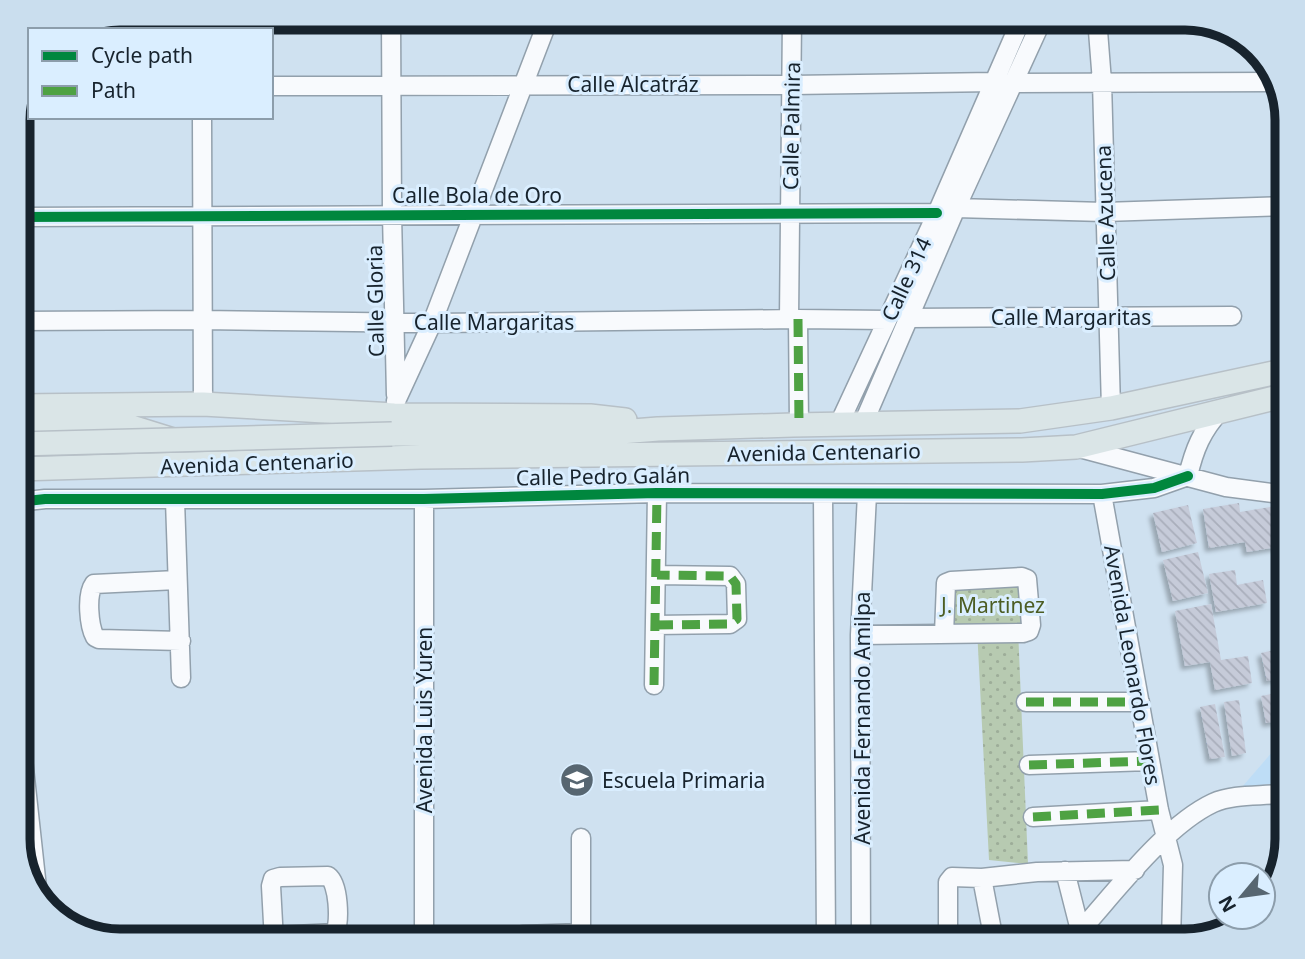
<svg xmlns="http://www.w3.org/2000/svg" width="1305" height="959" viewBox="0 0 1305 959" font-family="'Noto Sans',sans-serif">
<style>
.built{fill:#beddf6}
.green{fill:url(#green-dots)}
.building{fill:url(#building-back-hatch);filter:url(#shadow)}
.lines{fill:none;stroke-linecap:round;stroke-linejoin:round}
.minor-casing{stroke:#92a0ac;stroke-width:21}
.major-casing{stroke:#b7c0c7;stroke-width:26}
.minor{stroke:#f8fafd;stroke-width:18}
.major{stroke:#dae5e7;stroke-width:23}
.major-bridge-casing{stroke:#b7c0c7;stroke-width:26;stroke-linecap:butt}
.major-bridge{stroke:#dae5e7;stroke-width:23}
.quiet{stroke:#4ea243;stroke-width:9;stroke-dasharray:18 9;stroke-linecap:butt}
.cycleway-casing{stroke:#daeeff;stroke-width:15}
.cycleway{stroke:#00873e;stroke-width:10}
.labels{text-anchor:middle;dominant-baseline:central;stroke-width:6;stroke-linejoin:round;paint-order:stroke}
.street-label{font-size:21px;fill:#17232d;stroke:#daeeff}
.park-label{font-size:21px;fill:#4c5d23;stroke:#daeeff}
.poi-label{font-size:21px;fill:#17232d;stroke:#daeeff;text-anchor:start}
.rim{fill:none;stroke:#17232d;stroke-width:9}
</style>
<defs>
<pattern id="green-dots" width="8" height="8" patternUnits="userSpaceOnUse" patternTransform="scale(1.75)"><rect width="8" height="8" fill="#b7cab1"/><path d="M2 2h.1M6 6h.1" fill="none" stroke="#9dad99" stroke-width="1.8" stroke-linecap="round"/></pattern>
<pattern id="building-back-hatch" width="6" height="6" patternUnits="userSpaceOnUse" patternTransform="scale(1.75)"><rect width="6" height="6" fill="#c6cbd9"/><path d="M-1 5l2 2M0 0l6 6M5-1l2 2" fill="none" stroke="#a9aebb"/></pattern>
<filter id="shadow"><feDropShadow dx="-4" dy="4" stdDeviation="2" flood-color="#0004"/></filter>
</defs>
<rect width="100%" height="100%" fill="#cfe1f0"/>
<path class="built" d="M1287,735V782L1242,787Z"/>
<path class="green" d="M1024,576L1023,628L1018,629L1028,864L989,860L977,629L946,628L947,577Z"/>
<path class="building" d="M1239,503L1240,512L1276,506L1283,546L1247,552L1245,542L1209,548L1203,509Z
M1188,505L1197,543L1162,552L1153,513Z
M1198,552L1208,593L1173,601L1163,560Z
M1235,570L1237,585L1263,580L1267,603L1216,612L1209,574Z
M1211,604L1221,660L1248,656L1252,683L1215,690L1210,662L1185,666L1175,611Z
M1287,647V677L1267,681L1261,653Z
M1276,693L1281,721L1266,723L1261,696Z
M1239,700L1246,753L1232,756L1224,702Z
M1215,704L1225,757L1210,759L1200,707Z"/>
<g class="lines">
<g class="minor-casing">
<path id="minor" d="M201,18V30
M391,18L392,214L396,395
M1097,18L1102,82L1111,408
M1013,83L1279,82
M271,86L792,85L994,82
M29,90H30
M202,117L203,404
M956,208L1104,212L1287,206
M18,217L937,213
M910,318L1232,316
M789,319L792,18
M798,319L799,425
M18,321L202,320L432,323L798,319L887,320
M396,401L432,323L549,18
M839,424L937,213L1022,18
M863,424L956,208L1043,18
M1076,447L1226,487L1287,495
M1188,476C1194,450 1202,430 1221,410
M823,494L826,941
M1102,494L1159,810L1173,865L1171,941
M1284,495L1287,512
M175,500L181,678
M18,506L27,501L45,499H424L657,493L1102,494L1154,488L1188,476
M177,580L94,584C86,595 89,626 95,637L99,639L181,641
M655,625L730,624L737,619L736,584L730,576L657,575
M860,635L1023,633L1029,631L1031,625L1027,579L1022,577L951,581L946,583L944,634
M654,685L657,493
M1026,702H1140
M18,713L38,897
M1029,765L1150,761
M1033,817L1159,810
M1281,860L1282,794
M1065,871L1082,938
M982,878L994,941
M1081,930C1116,891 1166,825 1213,803C1235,793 1264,797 1287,793
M274,936L335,933C340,921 339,884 328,876L280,877L273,879L271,886L274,941
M424,941V499
M514,941L516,938L523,935L581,933
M581,941V838
M861,941L860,635L867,494
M948,941V882L952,877L982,878L1037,872L1135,870"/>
</g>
<g class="major-casing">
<path id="major" d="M18,406L203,404L394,415L590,416L625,420
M18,425L128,426L173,440
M392,434L608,433L658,429L793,425L1020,421L1111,408L1287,370
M18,469L421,457L1022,450L1076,447L1287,395"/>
</g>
<use href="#minor" class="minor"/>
<use href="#major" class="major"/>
<g class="major-bridge-casing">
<path id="major-bridge" d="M18,444L392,434"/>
</g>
<use href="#major-bridge" class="major-bridge"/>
<path class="quiet" d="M798,319L799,425
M655,625L730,624L737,619L736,584L730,576L657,575
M654,685L657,493
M1026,702H1140
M1029,765L1150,761
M1033,817L1159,810"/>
<g class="cycleway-casing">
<path id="cycleway" d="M18,217L937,213
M18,506L27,501L45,499H424L657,493L1102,494L1154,488L1188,476"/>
</g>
<use href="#cycleway" class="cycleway"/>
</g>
<defs>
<g id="school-disc" transform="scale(1.75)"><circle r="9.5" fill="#576671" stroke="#daeeff"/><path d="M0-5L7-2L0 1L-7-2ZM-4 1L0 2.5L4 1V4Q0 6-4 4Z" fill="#fff"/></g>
</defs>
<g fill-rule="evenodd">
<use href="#school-disc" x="577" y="780"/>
</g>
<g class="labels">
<g class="street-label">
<text x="633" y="84">Calle Alcatráz</text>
<text transform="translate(791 126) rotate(-89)">Calle Palmira</text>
<text x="477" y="195">Calle Bola de Oro</text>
<text transform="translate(1105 213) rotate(-92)">Calle Azucena</text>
<text transform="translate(906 279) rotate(-65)">Calle 314</text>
<text transform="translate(375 301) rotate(-91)">Calle Gloria</text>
<text x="1071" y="317">Calle Margaritas</text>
<text x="494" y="322">Calle Margaritas</text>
<text transform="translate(824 452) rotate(-1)">Avenida Centenario</text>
<text transform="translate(257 463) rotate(-2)">Avenida Centenario</text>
<text transform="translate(603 476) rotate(-1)">Calle Pedro Galán</text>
<text transform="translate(1133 665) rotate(80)">Avenida Leonardo Flores</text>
<text transform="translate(862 718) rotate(-90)">Avenida Fernando Amilpa</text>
<text transform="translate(424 720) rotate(-90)">Avenida Luis Yuren</text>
</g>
<g class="park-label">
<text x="993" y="605">J. Martinez</text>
</g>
<g class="poi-label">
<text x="602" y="780">Escuela Primaria</text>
</g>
</g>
<path d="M0 0H1305V959H0ZM120 30H1185A90 90 0 0 1 1275 120V839A90 90 0 0 1 1185 929H120A90 90 0 0 1 30 839V120A90 90 0 0 1 120 30Z" fill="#cadeee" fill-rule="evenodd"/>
<path class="rim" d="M120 30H1185A90 90 0 0 1 1275 120V839A90 90 0 0 1 1185 929H120A90 90 0 0 1 30 839V120A90 90 0 0 1 120 30Z"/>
<rect x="28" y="28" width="245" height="91" fill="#daeeff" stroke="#8c9dab" stroke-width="2"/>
<rect x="42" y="51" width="35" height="10" fill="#00873e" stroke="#8c9dab" stroke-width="2"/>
<text x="91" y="63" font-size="21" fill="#17232d">Cycle path</text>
<rect x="42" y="86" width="35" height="10" fill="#4ea243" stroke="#8c9dab" stroke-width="2"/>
<text x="91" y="98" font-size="21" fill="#17232d">Path</text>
<g transform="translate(1242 896) rotate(241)"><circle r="33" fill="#daeeff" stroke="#8c9dab" stroke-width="2"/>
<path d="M0-5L12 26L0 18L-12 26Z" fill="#576671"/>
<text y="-10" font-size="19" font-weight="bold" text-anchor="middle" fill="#17232d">N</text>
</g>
</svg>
